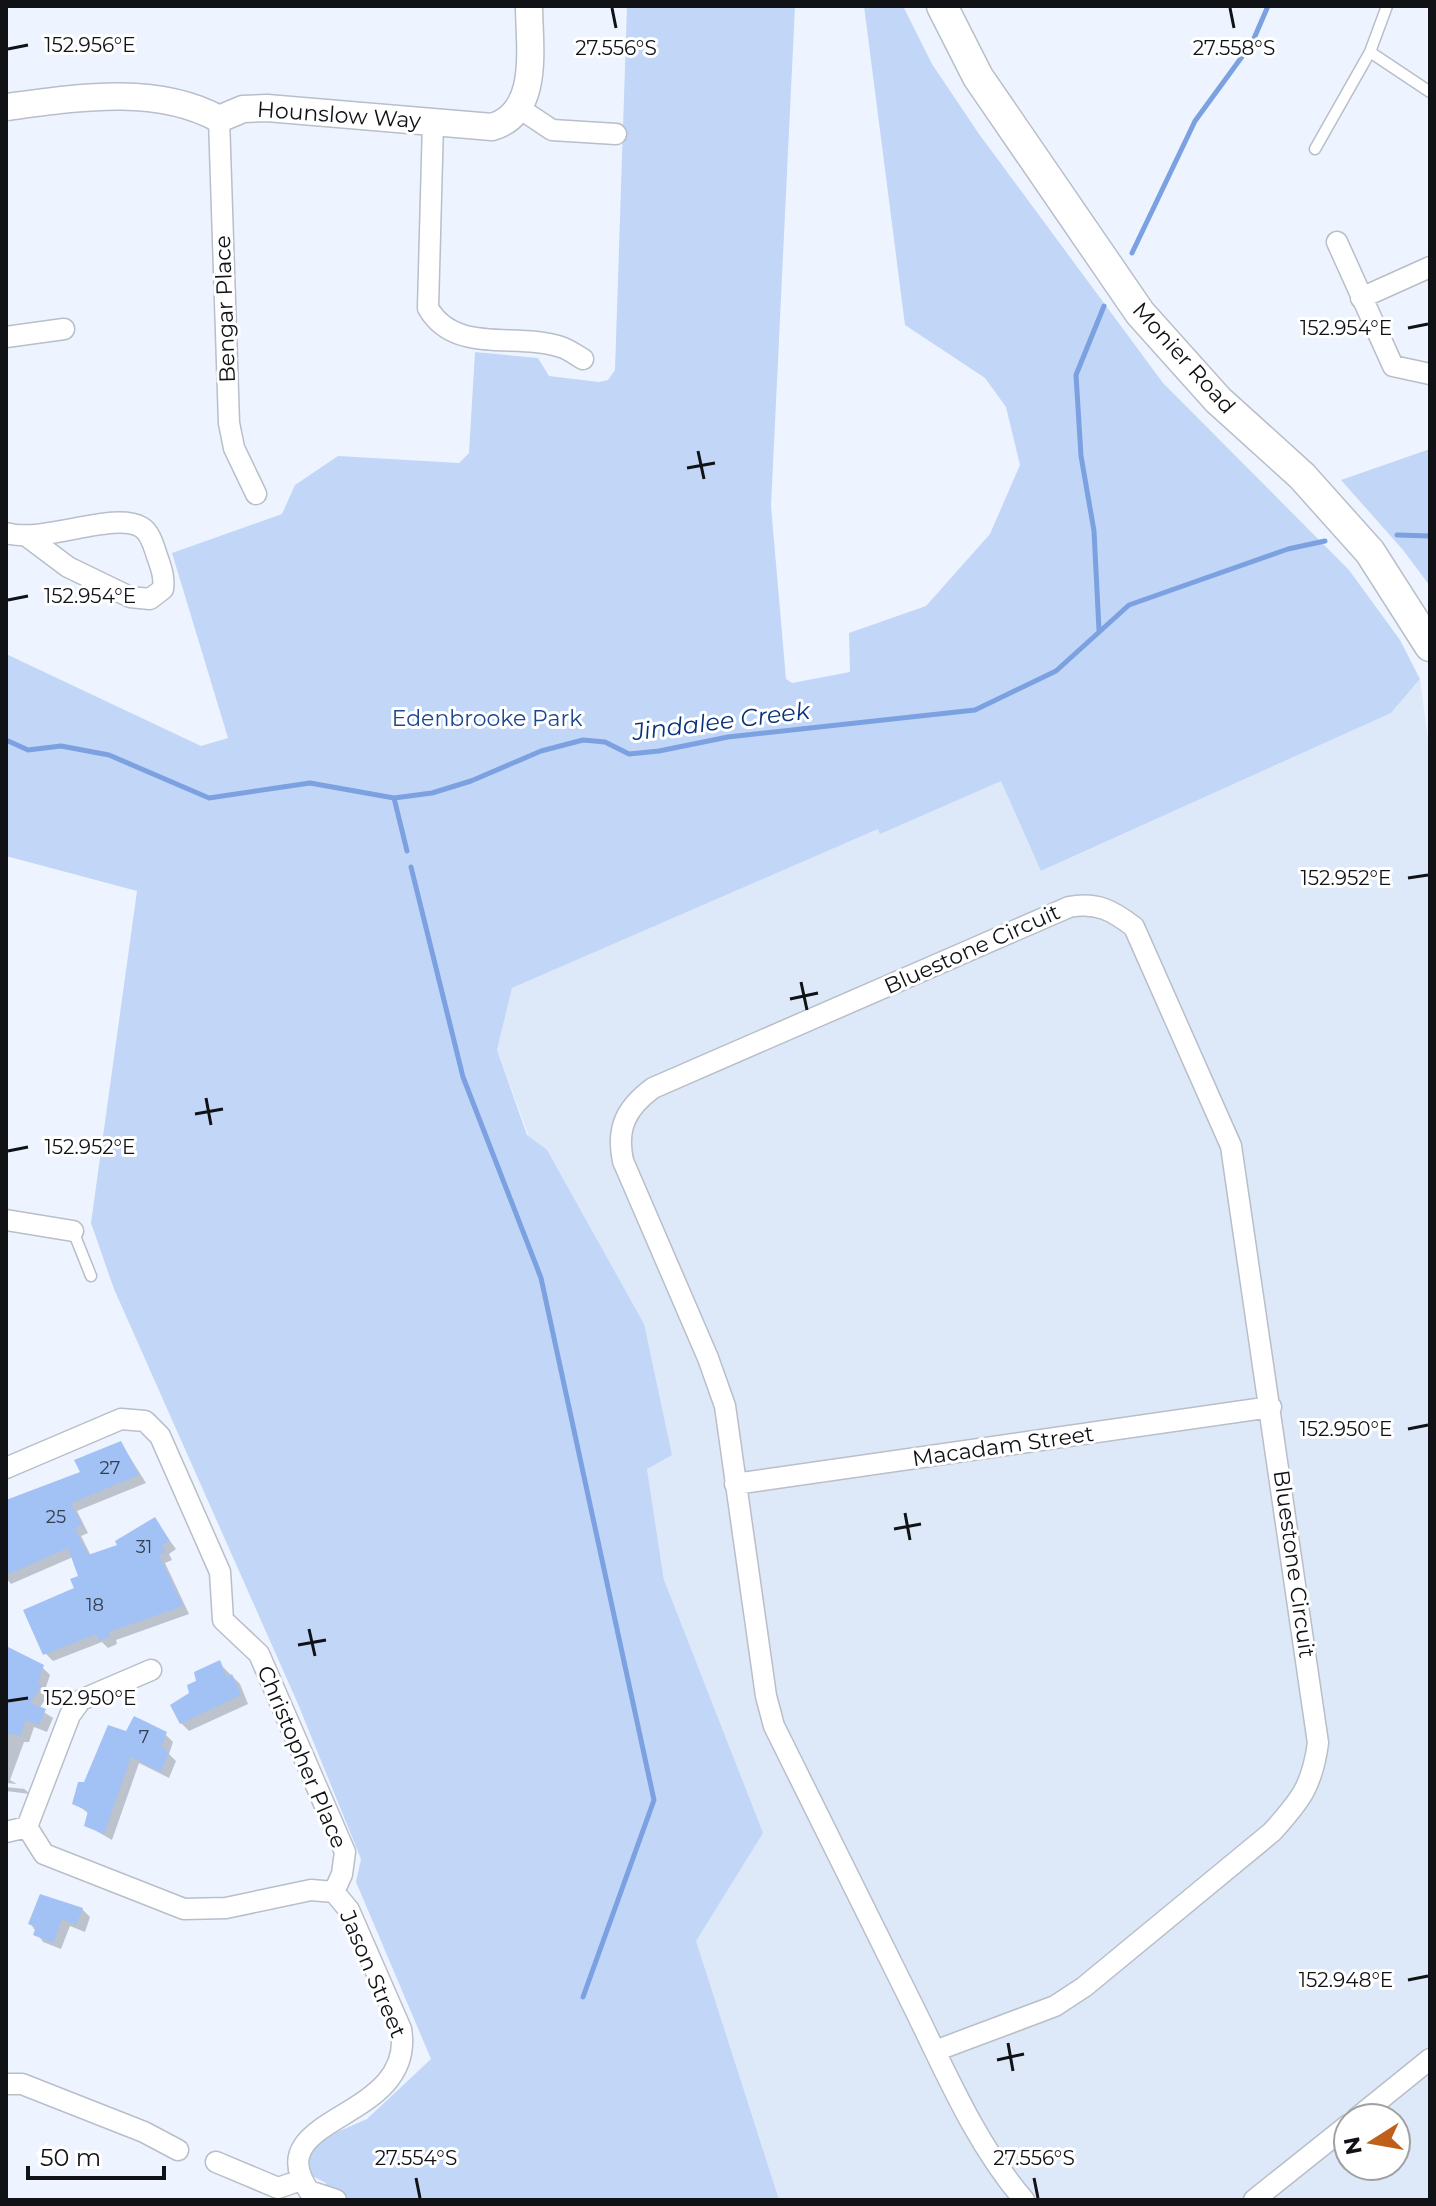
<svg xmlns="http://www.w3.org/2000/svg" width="1436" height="2206" viewBox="0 0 1436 2206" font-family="Montserrat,sans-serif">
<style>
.built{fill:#dde8f9;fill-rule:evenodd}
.green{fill:#c2d6f8}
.shadow{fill:#0003}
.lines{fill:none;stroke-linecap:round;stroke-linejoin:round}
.stream{stroke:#7ca1e0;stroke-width:5}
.building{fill:#a2c1f5}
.service-casing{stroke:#b8bfc9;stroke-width:13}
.minor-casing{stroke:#b8bfc9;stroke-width:23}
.tertiary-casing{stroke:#b8bfc9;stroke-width:29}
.secondary-casing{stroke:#b8bfc9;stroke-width:33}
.service{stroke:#fff;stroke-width:10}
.minor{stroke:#fff;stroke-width:20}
.tertiary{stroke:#fff;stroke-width:26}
.secondary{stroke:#fff;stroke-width:30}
.ticks{fill:none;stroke:#101216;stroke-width:3}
.labels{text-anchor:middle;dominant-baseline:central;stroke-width:6;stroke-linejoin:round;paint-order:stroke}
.number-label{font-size:18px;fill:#343e4e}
.street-label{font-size:22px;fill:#101216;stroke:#fff}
.park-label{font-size:22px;fill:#1c4892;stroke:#fff}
.water-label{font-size:24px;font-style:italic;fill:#07337b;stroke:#fff}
.ticks-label{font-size:20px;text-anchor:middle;fill:#101216;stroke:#fff;stroke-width:6;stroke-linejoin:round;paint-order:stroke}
</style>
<rect width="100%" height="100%" fill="#edf4ff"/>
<path class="built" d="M1420,679L1430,755V2200H764L683,1928L668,1604L643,1444L497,1050L512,988L1000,776L1042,871L1391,713ZM1348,2118H1396V2166H1348Z"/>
<path class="green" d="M627,6H795L771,506L786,679L792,683L850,672L849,633L926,606L990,534L1020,465L1006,407L985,378L905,325L864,6H903L932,64L979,134L1163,383L1349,570L1400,640L1420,679L1391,713L1041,871L1001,781L880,834L878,829L512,988L497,1050L527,1135L547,1150L644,1324L672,1455L647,1469L664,1580L763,1833L696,1941L779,2200H353L324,2189L326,2183L310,2175L305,2161L319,2140L367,2119L431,2059L356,1882L361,1859L298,1704L114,1289L91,1223L137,891L6,856V654L201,746L228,738L172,553L282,514L295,485L338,456L459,463L469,453L475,352L538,358L549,376L599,382L608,380L615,370Z
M1430,449V586L1403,550L1341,480Z"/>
<path class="shadow" d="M121,1443L146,1483L77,1511L88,1533L81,1536L91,1556L119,1547L154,1520L176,1549L169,1554L172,1560L165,1563L189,1614L116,1640L117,1644L108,1648L102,1642L53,1661L45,1653L81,1577L73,1557L11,1584L6,1578V1502L82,1473Z
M6,1649L42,1667L50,1675L45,1690L48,1695L39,1709L53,1718L47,1732L34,1727L29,1742H24L10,1780L17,1784L6,1783Z
M219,1663L240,1684L248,1704L189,1731L181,1723L191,1694Z
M128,1733L165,1734L173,1742L169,1754L176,1761L169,1778L139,1763L112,1840L86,1825L89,1814L75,1803L85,1784Z
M21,1786L30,1794L6,1791V1787L24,1789Z
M82,1909L90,1917L85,1932L70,1926L61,1949L43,1942L30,1923Z"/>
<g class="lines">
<path class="stream" d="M1132,253L1195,121L1252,43L1268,6
M1397,535L1430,536
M1099,630L1094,531L1081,456L1076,375L1104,306
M6,740L28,750L61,746L109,755L209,798L310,783L394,798L432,793L471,781L541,751L583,740L605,742L629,754L659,751L728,737L975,710L1056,671L1129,605L1288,549L1325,541
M394,798L407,851
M411,867L463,1077L541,1278L654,1800L583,1997"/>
</g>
<path class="building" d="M121,1441L139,1475L71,1503L82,1525L75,1528L88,1555L117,1545L115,1541L155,1517L170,1541L162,1545L166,1552L159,1555L183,1606L109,1632L110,1636L99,1641L96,1634L43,1655L23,1610L74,1588L70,1579L78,1576L68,1548L6,1575V1500L80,1472L74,1460Z
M6,1646L44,1665L38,1681L41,1686L30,1703L46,1709L39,1725L26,1720L21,1735L6,1734Z
M220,1660L227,1678L232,1674L241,1695L180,1724L170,1705L189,1693L187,1685L196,1681L194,1672Z
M134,1716L167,1732L161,1747L169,1752L161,1772L131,1757L104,1834L84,1826L88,1811L72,1804L78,1782H84L108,1725L126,1731Z
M40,1894L83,1908L76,1925L62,1919L53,1943L33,1935L36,1927L28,1924Z"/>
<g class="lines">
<g class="service-casing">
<path id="service" d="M1370,52L1430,92
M1315,149L1370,52L1387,6
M73,1231L91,1276"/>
</g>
<g class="minor-casing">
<path id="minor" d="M519,108L552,130L616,134
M219,119L229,423L234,448L256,494
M433,122L428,308C455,355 516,332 561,347C568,349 576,355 583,359
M1337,242L1393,366L1430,374
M1361,298L1430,267
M6,337L64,329
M6,533C45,544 113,511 141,527C150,532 153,544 156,553C160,565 165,576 163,589L150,599L130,597L68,567L28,537
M6,1220L73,1231
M6,1468L121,1419L145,1421L160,1436L220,1572L223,1620L259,1654L345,1852L342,1874L334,1892
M735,1484L1271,1407
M27,1827L70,1715L81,1700L151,1670
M6,1832L27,1827L44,1854L184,1909L226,1908L311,1890L334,1892L349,1910L401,2029C417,2122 256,2114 309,2191L336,2200
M935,2051L1055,2006L1084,1987L1272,1832C1301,1800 1312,1786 1318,1743L1231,1146L1134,927C1112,910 1097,902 1069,907L653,1088C626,1108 616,1128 623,1161L708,1358L725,1406L766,1696L774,1726C821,1820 868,1915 915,2010C947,2075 976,2144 1024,2200
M6,2084H22L144,2132L178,2150
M1357,2118L1430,2059
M216,2162L278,2188L301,2180
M1254,2200L1348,2125"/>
</g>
<g class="tertiary-casing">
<path id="tertiary" d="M6,107C74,98 156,84 219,119L243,109L267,108L492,127C541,113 529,45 529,6"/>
</g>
<g class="secondary-casing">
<path id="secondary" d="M942,6L978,77L1140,313L1218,400L1302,476L1370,552L1430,646"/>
</g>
<use href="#service" class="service"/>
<use href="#minor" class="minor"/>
<use href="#tertiary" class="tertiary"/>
<use href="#secondary" class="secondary"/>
</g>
<path class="ticks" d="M612,8L616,28M1230,8L1234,28M8,49L28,45M1408,328L1428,324M698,451L704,479M687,468L715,463M8,600L28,596M1408,878L1428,875M801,982L807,1010M790,999L818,993M206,1098L211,1125M195,1114L223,1109M8,1151L28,1147M1408,1429L1428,1425M905,1513L910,1540M894,1529L921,1524M309,1629L315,1656M298,1645L326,1640M8,1701L28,1698M1408,1980L1428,1976M1008,2043L1013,2071M997,2060L1024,2054M416,2178L420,2198M1034,2178L1038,2198"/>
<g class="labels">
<g class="number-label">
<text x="110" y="1468">27</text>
<text x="56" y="1517">25</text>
<text x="144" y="1547">31</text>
<text x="95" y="1605">18</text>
<text x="144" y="1737">7</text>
</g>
<g class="street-label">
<text transform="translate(339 115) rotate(4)">Hounslow Way</text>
<text transform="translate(225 309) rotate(-92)">Bengar Place</text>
<text transform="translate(1184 358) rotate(48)">Monier Road</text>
<text transform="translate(972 949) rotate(-24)">Bluestone Circuit</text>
<text transform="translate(1003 1446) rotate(-8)">Macadam Street</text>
<text transform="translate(1294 1564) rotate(82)">Bluestone Circuit</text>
<text transform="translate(302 1757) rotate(67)">Christopher Place</text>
<text transform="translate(373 1974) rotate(67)">Jason Street</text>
</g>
<g class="park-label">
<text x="487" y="718">Edenbrooke Park</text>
</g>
<g class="water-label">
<text transform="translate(721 721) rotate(-7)">Jindalee Creek</text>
</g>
</g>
<g class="ticks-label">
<text x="90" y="52">152.956°E</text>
<text x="616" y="55">27.556°S</text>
<text x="1234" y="55">27.558°S</text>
<text x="1346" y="335">152.954°E</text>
<text x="90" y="603">152.954°E</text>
<text x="1346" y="885">152.952°E</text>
<text x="90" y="1154">152.952°E</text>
<text x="1346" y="1436">152.950°E</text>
<text x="90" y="1705">152.950°E</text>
<text x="1346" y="1987">152.948°E</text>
<text x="416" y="2165">27.554°S</text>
<text x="1034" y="2165">27.556°S</text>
</g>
<rect width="1436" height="2206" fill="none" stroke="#101216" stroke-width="16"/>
<g transform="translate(1372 2142) rotate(259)"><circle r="38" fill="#ffffff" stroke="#9fa0a2" stroke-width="2"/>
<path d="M0-6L14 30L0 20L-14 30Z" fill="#bf5f1a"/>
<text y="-12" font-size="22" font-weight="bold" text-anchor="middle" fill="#101216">N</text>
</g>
<path d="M28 2166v12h136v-12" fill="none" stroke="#101216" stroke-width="4"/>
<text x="40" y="2166" font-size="24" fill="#101216" stroke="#ffffff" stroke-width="6" paint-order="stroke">50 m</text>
</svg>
